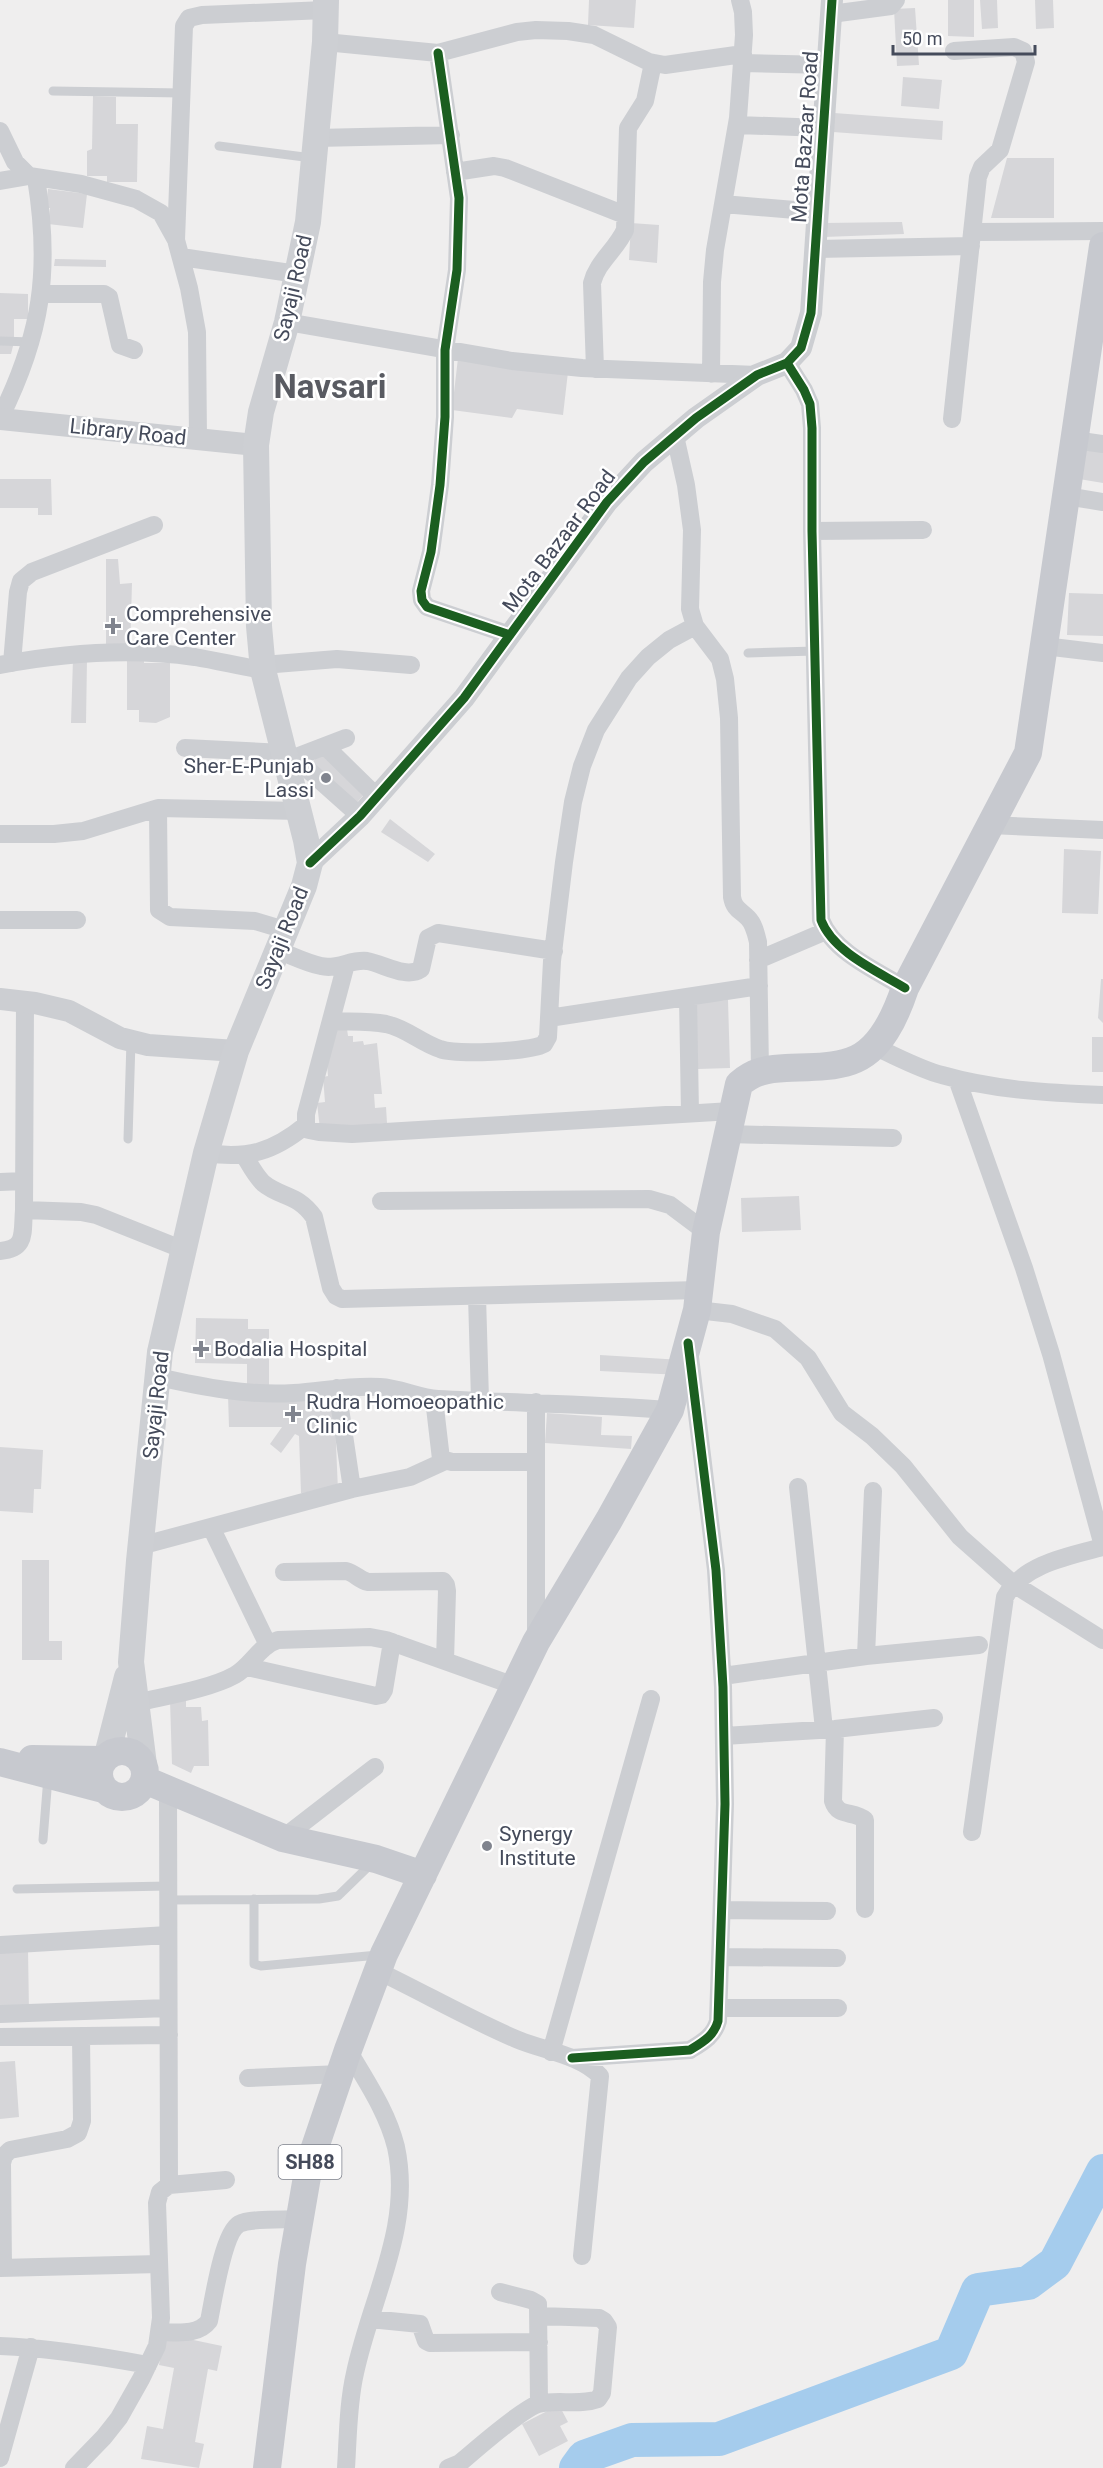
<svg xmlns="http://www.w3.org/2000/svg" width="1103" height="2468" viewBox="0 0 1103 2468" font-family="Roboto,sans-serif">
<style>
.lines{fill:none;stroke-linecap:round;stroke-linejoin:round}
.river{stroke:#a5cced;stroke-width:34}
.building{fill:#d6d6d9}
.service{stroke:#ccced2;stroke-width:9}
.minor{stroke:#ccced2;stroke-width:18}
.tertiary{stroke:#ccced2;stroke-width:22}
.secondary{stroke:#cdcfd3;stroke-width:26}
.primary{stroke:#c7c9cf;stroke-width:28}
.cycleway-casing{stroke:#fff;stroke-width:13}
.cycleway{stroke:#1b5e20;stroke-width:9}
.poi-dot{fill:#80848e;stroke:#fff;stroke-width:2}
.labels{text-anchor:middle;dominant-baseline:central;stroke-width:5;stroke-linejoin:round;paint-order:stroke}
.shield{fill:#fff;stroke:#7d818c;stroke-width:1.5}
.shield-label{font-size:20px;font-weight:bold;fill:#454b5b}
.street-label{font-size:21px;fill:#454b5b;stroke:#fff}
.poi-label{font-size:21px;fill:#454b5b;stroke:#fff;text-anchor:start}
.town-label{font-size:33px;font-weight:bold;fill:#595b62;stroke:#fff}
</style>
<rect width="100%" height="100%" fill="#efeeee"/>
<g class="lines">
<path class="river" d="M576,2468L584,2457L632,2440L719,2439L951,2353L978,2290L1028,2283L1055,2263L1103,2171"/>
</g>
<path class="building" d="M589,0H636L634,28L588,25Z
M948,0H974V37L948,36Z
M980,0H997L998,28L982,29Z
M1035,0H1053L1054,28L1036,29Z
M915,8L919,65L897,66L894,9Z
M903,77L942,80L939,109L901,106Z
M93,96L116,97V124H138L137,182H107V176H87V151L92,149Z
M834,113L943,121L942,140L833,132Z
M1007,158H1054V218H991Z
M48,189L87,194L83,228L48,224L50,208H46Z
M902,222L904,234L824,237V223Z
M631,223L659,225L657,263L629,260Z
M55,259L106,260V267L54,266Z
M0,293L28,294V319H14V342L11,354H0Z
M458,358L568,372L563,415L517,409L512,418L452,410Z
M1085,449L1103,452V483L1079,479Z
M0,479H51L52,515H38V508H0Z
M106,559H118L120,584L132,583L130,652H106Z
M1069,593L1103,594V636L1067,635Z
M127,656H144V663H170V717L156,723L139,722V710H127Z
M73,659H87L86,723H71Z
M321,752L366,792L354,806L309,766Z
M390,819L435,854L428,862L381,832Z
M1064,849L1101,851L1098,914L1062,913Z
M1101,979H1103V1023L1098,1018Z
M728,1000L730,1068L698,1069L695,1001Z
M347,1029L348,1036H353V1042L363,1041L364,1045L377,1043L382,1094H374L375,1108L386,1107L387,1123L320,1129L317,1103L325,1102L323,1077L328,1076L326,1053L329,1031Z
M1092,1037H1103V1072H1092Z
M799,1196L801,1230L742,1232L741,1198Z
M196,1318L248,1319V1329H269V1387H247V1364L195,1363Z
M600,1355L682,1360L681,1375L600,1371Z
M228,1395L334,1397L338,1491L301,1493L299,1436L295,1434L281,1453L270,1444L282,1427H229Z
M547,1413L602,1417L601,1435L632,1436L631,1449L545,1443Z
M0,1447L43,1450L41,1489H34L33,1513L0,1511Z
M22,1560H49V1641H62V1660H22Z
M186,1699V1707H201L202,1721L208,1720L209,1766H194L191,1773L172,1764L170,1700Z
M28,1949L29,2013L0,2014V1950Z
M15,2061L19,2117L0,2119V2062Z
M165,2334L222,2346L217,2371L208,2369L195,2442L204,2444L199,2468L141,2459L147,2426L163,2429L174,2368L159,2365Z
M559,2405L568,2422L560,2426L568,2441L539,2456L522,2424Z"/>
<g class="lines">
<path class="service" d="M53,91L182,93
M219,146L312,158
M0,341L32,342
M748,653L815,651
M128,1139L131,1041
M43,1840L48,1777
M17,1889L168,1886
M254,1899V1964L261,1966L378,1955
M168,1900L319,1899L338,1896L372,1863"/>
<path class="minor" d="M831,14L891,6L896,0
M325,42L438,53L517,32L536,30L568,31L594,35L649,62L665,65L743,54
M438,53L459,198L457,270L445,350V417L440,485L431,552L421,591L422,600L427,607L510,635
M742,63L828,65
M737,125L824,128
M0,131L15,162L29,176L81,184L136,199L161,213L176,240L189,288L197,332L198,439
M316,138L451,135
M455,172L494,166L505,168L625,215
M0,181L29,176
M723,204L819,212
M972,232L1103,231
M176,240L184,26L189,18L202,15L325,10
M816,249L971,246
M181,257L297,274
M41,294H104L109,297L120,345L134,350
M287,322L512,361L582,368L757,375
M787,363L804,390L810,404L812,428V531L821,920C833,952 877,971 905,988
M595,369L592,283C597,262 616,250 625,230L628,128L645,101L653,63
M711,374L712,282L715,250L738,118L744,35L743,12L740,0
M0,418C42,334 51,270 36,178
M952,419L978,177L982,167L1000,150L1026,62L1023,51L1014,47L954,51
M675,436L686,485L692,530L690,609L695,626L720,659L725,679L729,718L732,897C734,909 740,910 748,918C754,924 756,934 758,942L760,1071
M1074,440L1103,444
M1066,496L1103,502
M812,531L923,530
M1044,646L1103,653
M12,663L18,592L21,581L32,572L154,525
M0,665C63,653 131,648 195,657C218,661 240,666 263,670
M263,665L337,659L411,665
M325,746L377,797
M185,748L284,753
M295,758L360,816
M286,761L346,738
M158,808L159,910L170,917L255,921L285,930
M990,825L1103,830
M0,834H54L83,831L158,808L299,811
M0,920H77
M277,950C291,955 306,963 321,966C337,970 351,959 367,961C384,964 406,979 421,969L428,938L438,933L554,951
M758,960L826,931
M346,964L306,1114V1125L309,1130L319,1132L352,1134L732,1111
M688,997L690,1113
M549,1018L759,986
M331,1021C348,1022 368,1021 386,1024C406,1028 421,1043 440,1049C456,1055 530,1052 544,1044L548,1037L552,961L564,862L573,802L582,766L596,730L629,678L648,657L669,640L695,626
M873,1046C896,1056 919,1069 942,1075C994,1090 1049,1093 1103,1095
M957,1079L1024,1268L1051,1354L1103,1546
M727,1134L893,1138
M206,1153C248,1159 273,1152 306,1125
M244,1155C250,1165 255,1175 263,1183C281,1198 297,1193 314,1217L331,1288L336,1296L342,1299L699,1290
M0,1182L24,1181
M381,1201L649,1199L670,1205L706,1232
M24,1210L81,1212L96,1215L184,1250
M0,1251C27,1249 22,1233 24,1210L25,1002
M477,1296L480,1400
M697,1310L732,1314L775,1329L808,1358L842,1413L872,1436L903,1466L960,1537L1012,1583L1103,1640
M158,1377C203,1387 248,1396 294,1393C323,1391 351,1385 380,1387C400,1388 419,1398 438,1399C515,1403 593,1404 670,1410
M337,1388L352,1489
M434,1399L441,1459L452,1462H536
M536,1402V1637
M798,1487L824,1729
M211,1527L267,1643
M140,1546L352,1489L410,1477L445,1461
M284,1572L346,1571C355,1573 359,1580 368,1582L443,1581L446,1585L447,1591L445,1661
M866,1656L873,1491
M247,1667L376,1696L381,1695L384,1690L392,1642
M723,1676L866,1656L979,1645
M136,1703C165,1696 210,1689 235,1675C252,1665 259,1646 278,1640L370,1637L386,1640L515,1686
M835,1729L833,1801C838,1818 854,1810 865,1820V1909
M724,1736L835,1729L934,1718
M168,1790L169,2185
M972,1832L1005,1597C1023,1564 1069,1556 1103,1547
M283,1838L375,1767
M722,1910L827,1911
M0,1945L168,1935
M720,1957L837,1958
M378,1971C424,1993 469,2019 516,2039C541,2050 581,2055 600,2076L582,2256
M719,2008H838
M0,2014L168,2008
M0,2037L169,2035
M551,2052L651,1699
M572,2058L690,2050C703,2042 714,2036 718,2021L725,1804L723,1687L716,1570L690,1357
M248,2078L340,2074
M0,2268L159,2264
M3,2268L2,2163L4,2156L10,2150L67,2139L78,2133L82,2121L81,2036
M500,2292L531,2300L538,2304L539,2404
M370,2319L420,2324L426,2341L430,2343L539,2342
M160,2332C176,2332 198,2336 209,2321C213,2302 223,2233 239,2224C250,2218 285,2220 300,2219
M0,2346C50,2348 99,2356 148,2365
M0,2458L31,2347
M74,2468L104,2437L119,2418L141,2379L157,2346L161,2318L157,2203L160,2192L169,2185L226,2180
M346,2468C348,2437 348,2403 355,2373C371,2297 413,2227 396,2147C387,2111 366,2081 348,2050
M448,2468L460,2463C475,2450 521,2410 538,2404C558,2399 579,2406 598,2399L602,2393L608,2327L604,2321L599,2318L539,2316"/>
<path class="tertiary" d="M0,419L256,445
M310,863L360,816L464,698L607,502L644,462L696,418L757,375L787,363L801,348L811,313L832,0
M0,999L35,1003L69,1011L120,1038L148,1045L236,1051"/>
<path class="secondary" d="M107,1755L127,1677
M144,1765L131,1662L139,1561L160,1352L206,1153L236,1051L304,886L310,863L306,840L263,670L259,626L256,445L261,412L287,322L308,222L325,42L326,0"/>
<path class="primary" d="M99 1774a23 23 0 1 1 46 0a23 23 0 1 1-46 0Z
M32,1759L103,1760
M0,1762L103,1789
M145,1780L283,1838L376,1859L423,1875
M267,2468L292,2264L309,2165L348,2050L384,1954L536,1642L609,1520L670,1410L697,1310L706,1232L739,1084C754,1071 767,1069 786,1068C807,1067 831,1068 851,1061C881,1051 896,1015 905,988L1028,753L1103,246"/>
<g class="cycleway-casing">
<path id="cycleway" d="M438,53L459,198L457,270L445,350V417L440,485L431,552L421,591L422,600L427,607L510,635
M787,363L804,390L810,404L812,428V531L821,920C833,952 877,971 905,988
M310,863L360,816L464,698L607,502L644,462L696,418L757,375L787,363L801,348L811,313L832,0
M572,2058L690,2050C703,2042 714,2036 718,2021L725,1804L723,1687L716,1570L688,1343"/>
</g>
<use href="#cycleway" class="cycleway"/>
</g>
<g class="poi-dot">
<path d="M110 617h6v6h6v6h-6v6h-6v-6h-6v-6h6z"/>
<circle cx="326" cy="778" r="6"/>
<path d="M198 1340h6v6h6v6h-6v6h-6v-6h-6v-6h6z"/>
<path d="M290 1405h6v6h6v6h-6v6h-6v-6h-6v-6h6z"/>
<circle cx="487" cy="1846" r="6"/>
</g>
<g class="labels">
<rect class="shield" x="278.5" y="2145" width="63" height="34" rx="4.5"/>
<g class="shield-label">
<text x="310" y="2162">SH88</text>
</g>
<g class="street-label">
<text transform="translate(805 137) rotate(-86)">Mota Bazaar Road</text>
<text transform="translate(293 288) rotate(-77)">Sayaji Road</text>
<text transform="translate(128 432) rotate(6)">Library Road</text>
<text transform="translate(559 541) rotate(-53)">Mota Bazaar Road</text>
<text transform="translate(282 938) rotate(-68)">Sayaji Road</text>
<text transform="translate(156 1405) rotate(-84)">Sayaji Road</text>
</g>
<g class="poi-label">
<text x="126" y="614">Comprehensive<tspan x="126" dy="24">Care Center</tspan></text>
<text x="314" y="766" text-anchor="end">Sher-E-Punjab<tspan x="314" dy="24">Lassi</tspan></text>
<text x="214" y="1349">Bodalia Hospital</text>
<text x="306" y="1402">Rudra Homoeopathic<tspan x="306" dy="24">Clinic</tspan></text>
<text x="499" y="1834">Synergy<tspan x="499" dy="24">Institute</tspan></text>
</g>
<g class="town-label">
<text x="330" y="386">Navsari</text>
</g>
</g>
<path d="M893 45v9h142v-9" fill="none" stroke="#454b5b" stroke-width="3"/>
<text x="902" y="45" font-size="18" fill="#454b5b" stroke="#ffffff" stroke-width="4.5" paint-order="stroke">50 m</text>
</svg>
